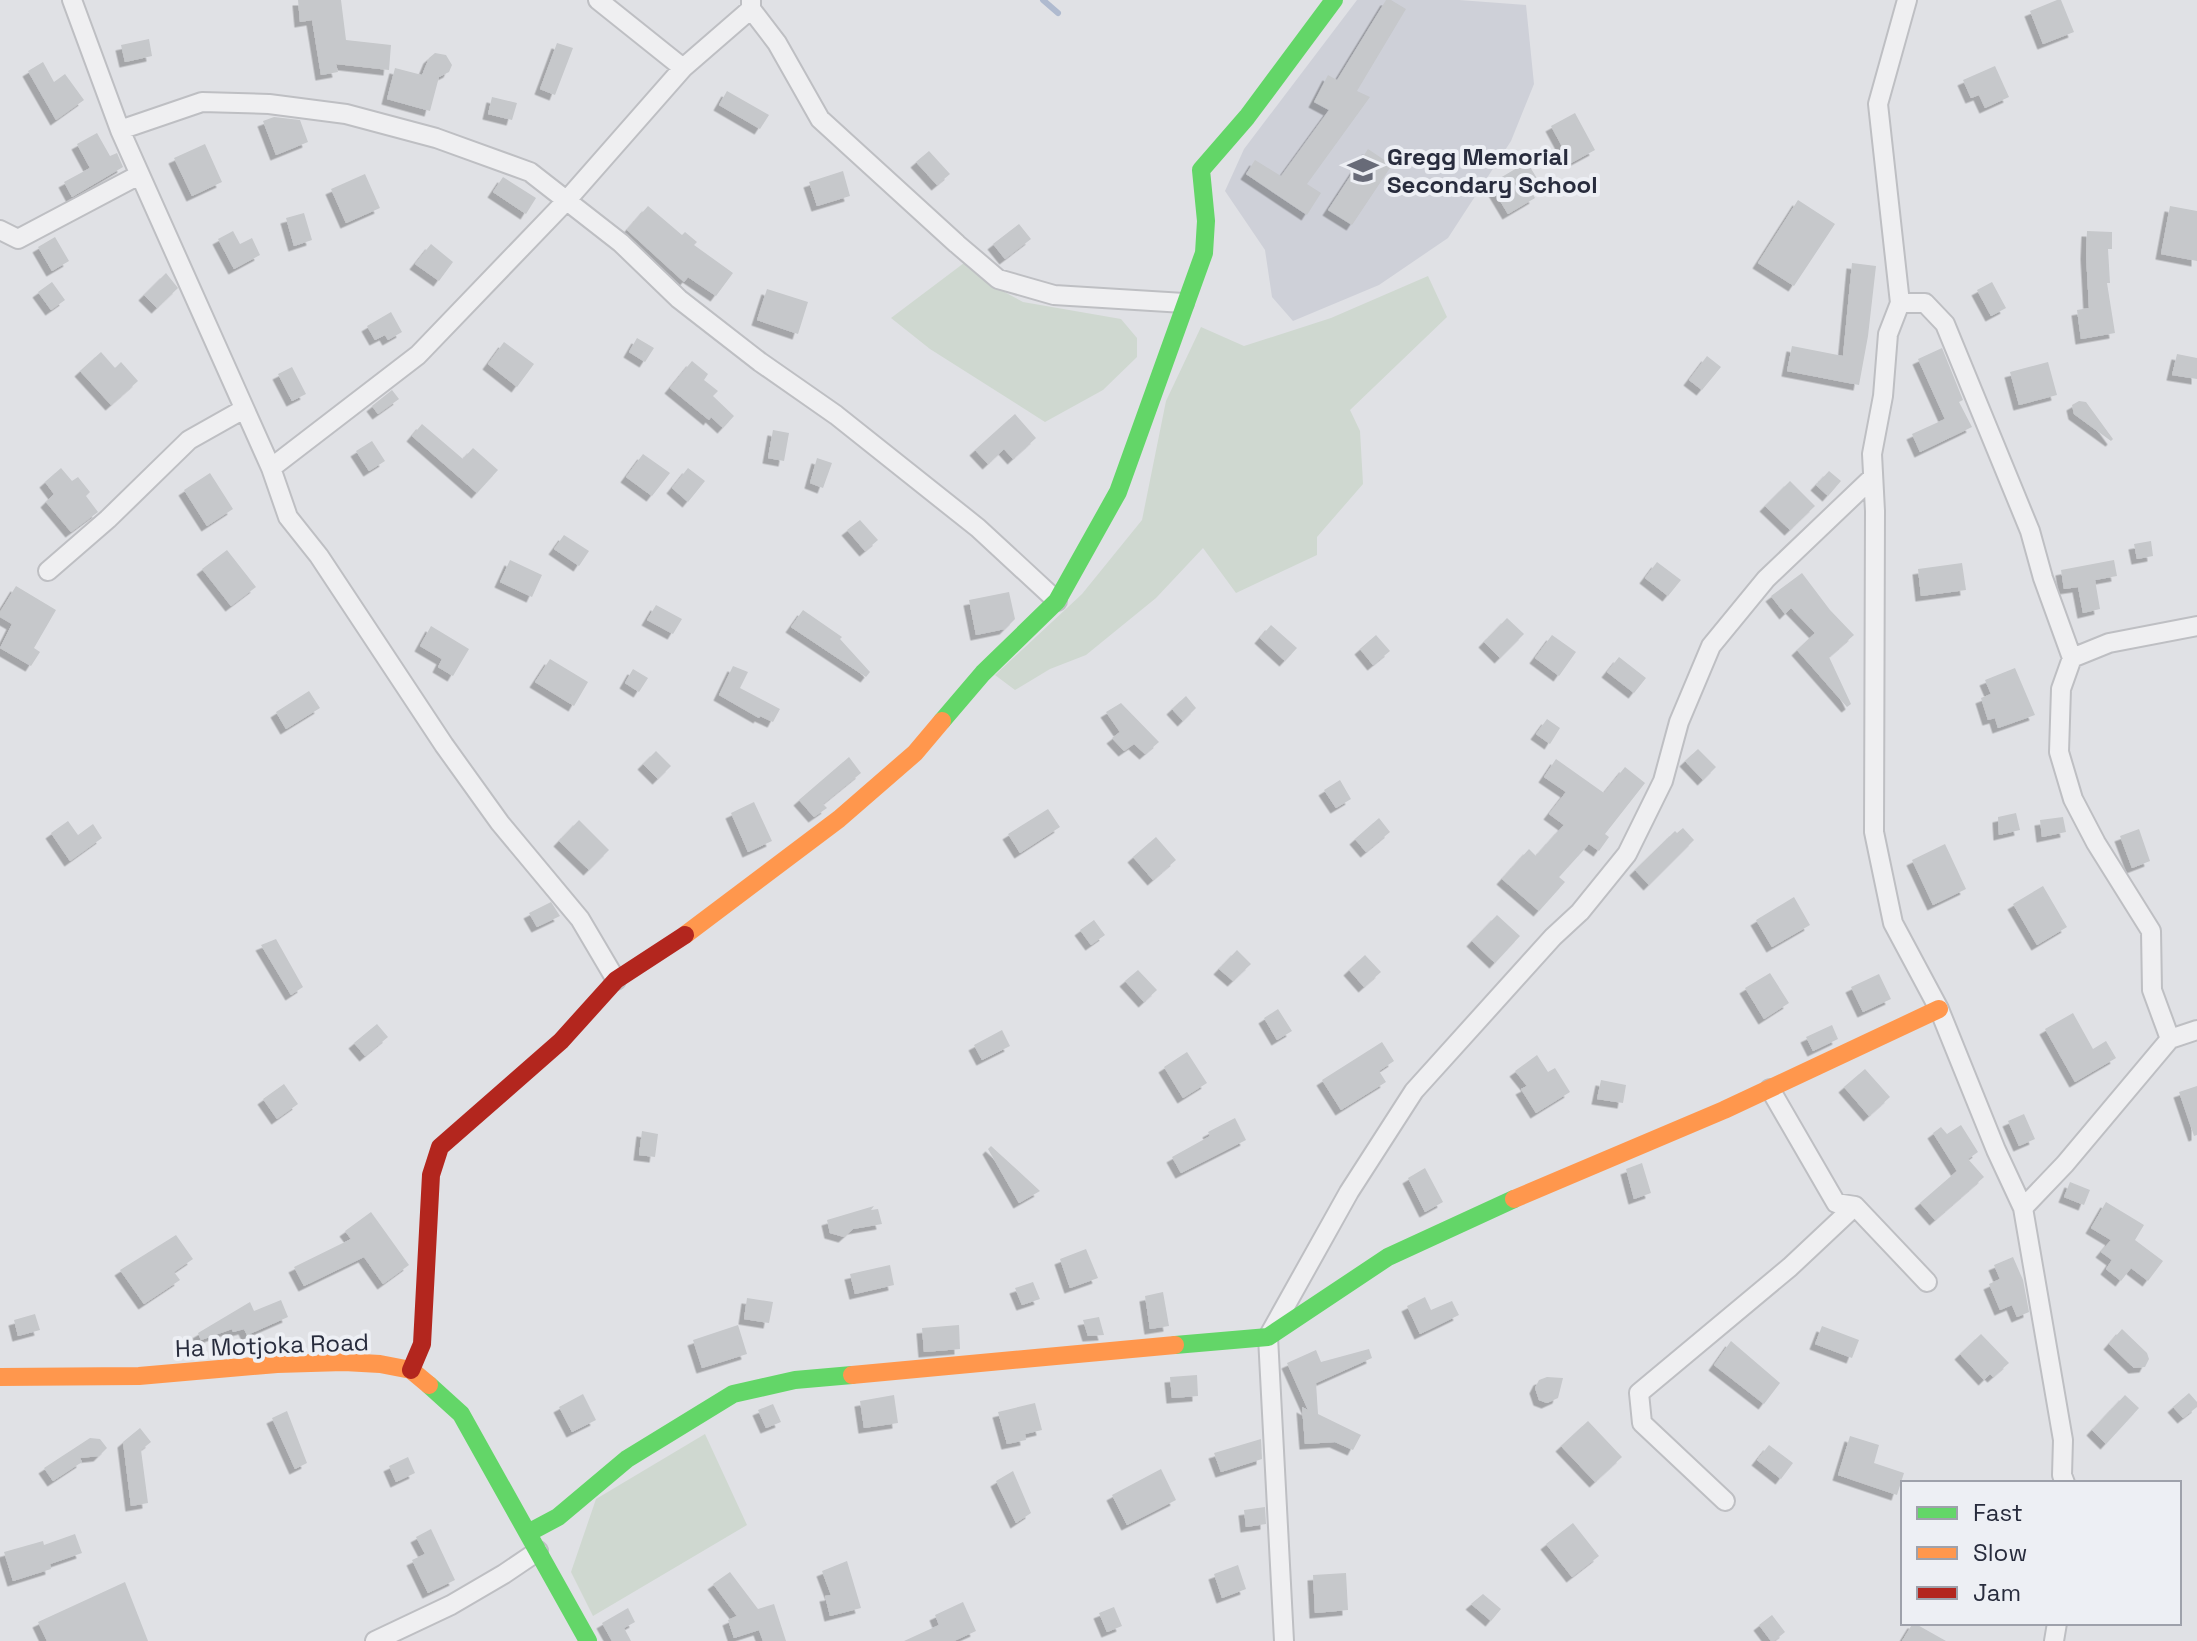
<svg xmlns="http://www.w3.org/2000/svg" width="2197" height="1641" viewBox="0 0 2197 1641" font-family="'Space Grotesk',sans-serif">
<style>
.built{fill:#ced0d8}
.green{fill:#cfd8d0}
.lines{fill:none;stroke-linecap:round;stroke-linejoin:round}
.stream{stroke:#afbacf;stroke-width:6}
.building{fill:#c6c8cb;filter:url(#shadow)}
.street-casing{stroke:#bebfc3;stroke-width:22}
.street{stroke:#efeff1;stroke-width:18}
.fast{stroke:#63d668;stroke-width:18}
.slow{stroke:#ff974d;stroke-width:18}
.jam{stroke:#b3261e;stroke-width:18}
.labels{text-anchor:middle;dominant-baseline:central;stroke-width:8;stroke-linejoin:round;paint-order:stroke}
.poi-label{font-size:24px;font-weight:bold;fill:#282c3d;stroke:#edeff4;text-anchor:start}
.street-label{font-size:24px;fill:#282c3d;stroke:#edeff4}
</style>
<defs>
<filter id="shadow"><feDropShadow dx="-5.5" dy="5.5" stdDeviation="0" flood-color="#0004"/></filter>
</defs>
<rect width="100%" height="100%" fill="#e0e1e5"/>
<path class="built" d="M1357,0H1459L1526,5L1534,84L1511,141L1448,238L1379,285L1293,321L1272,297L1265,250L1225,191L1244,149Z"/>
<path class="green" d="M964,263L997,288L1023,302L1121,319L1137,338V357L1103,390L1045,422L930,349L891,318Z
M1428,276L1447,317L1350,410L1360,431L1363,484L1317,537V555L1236,593L1203,548L1156,598L1086,655L1050,669L1015,690L995,675L1082,594L1142,520L1166,401L1201,327L1244,346L1331,318Z
M705,1434L747,1525L593,1616L571,1572L596,1499Z"/>
<g class="lines">
<path class="stream" d="M1043,0L1058,13"/>
</g>
<path class="building" d="M298,0H341L346,40L391,45L389,70L336,64L338,72L321,75L312,20L300,22Z
M1386,0H1391L1406,9L1357,91L1370,97L1307,184L1321,193L1307,215L1246,174L1255,160L1281,176L1329,110L1314,102L1328,75L1337,80Z
M2057,0H2061L2074,32L2043,44L2030,11Z
M149,39L152,56L125,62L121,45Z
M557,43L573,48L555,95L540,89Z
M435,53L446,55L452,65L449,72L439,77L430,111L387,99L395,68L422,75L429,58Z
M43,62L54,82L65,74L84,100L56,120L28,71Z
M1995,66L2009,97L1985,108L1979,95L1971,98L1963,80Z
M727,91L769,115L760,129L719,105Z
M492,97L517,103L512,120L488,114Z
M1575,113L1595,150L1571,163L1551,126Z
M274,117L300,120L308,142L276,155L263,121Z
M97,133L110,156L117,153L123,167L72,197L64,182L90,168L77,144Z
M205,144L222,182L192,196L174,158Z
M1368,149L1392,165L1352,225L1328,210Z
M929,151L950,174L937,185L916,162Z
M1527,162L1538,180L1528,186L1535,198L1508,214L1490,184Z
M843,171L850,196L817,206L809,182Z
M365,174L380,208L346,223L331,189Z
M503,177L536,198L526,214L493,192Z
M1798,200L1835,224L1794,286L1758,263Z
M648,206L682,235L685,232L697,242L694,245L733,273L716,296L688,277L684,282L627,230Z
M2170,206L2197,211V261L2161,254Z
M304,213L312,240L294,246L286,218Z
M1019,224L1031,239L1005,259L993,244Z
M233,231L240,244L252,238L260,255L234,269L218,239Z
M2087,231L2112,232V249H2108L2110,283H2107L2115,333L2081,339L2077,310L2089,308L2086,254Z
M55,237L69,261L52,271L38,247Z
M431,244L453,262L439,281L415,264Z
M1852,263L1876,266L1868,336L1859,385L1787,371L1792,346L1843,356Z
M166,273L178,288L157,308L144,295Z
M52,282L65,300L51,310L38,292Z
M1992,282L2006,308L1991,316L1977,290Z
M767,289L808,302L798,334L757,320Z
M391,312L402,332L388,340L385,335L375,340L367,326Z
M637,338L654,348L645,362L629,352Z
M504,342L534,364L517,387L488,364Z
M1942,348L1963,400L1959,402L1972,427L1920,452L1912,434L1945,419L1918,359Z
M101,352L115,368L121,362L138,381L111,405L80,371Z
M2177,354L2197,358V379L2172,375Z
M1707,356L1721,367L1702,390L1689,380Z
M692,361L708,374L704,380L718,391L713,396L734,416L723,428L711,417L709,420L670,388Z
M2048,362L2057,395L2019,405L2010,372Z
M292,367L306,394L292,401L278,374Z
M392,390L399,399L378,414L372,406Z
M2079,401L2086,402L2113,439L2111,441L2074,414L2072,405Z
M1015,414L1036,438L1013,459L1004,449L988,464L975,450Z
M422,424L463,459L473,448L498,470L477,493L412,436Z
M773,430L789,433L784,461L768,458Z
M372,441L385,461L369,471L356,451Z
M643,454L670,473L652,496L626,477Z
M817,458L832,463L823,488L810,483Z
M61,468L72,481L78,477L90,492L86,496L98,512L71,532L46,502L54,494L45,482Z
M688,468L705,481L688,502L672,488Z
M1829,471L1841,481L1828,496L1816,485Z
M210,473L233,509L207,526L184,490Z
M1790,481L1815,506L1790,530L1765,506Z
M860,520L878,540L865,551L847,530Z
M564,535L589,551L579,566L554,549Z
M2151,541L2153,556L2137,559L2134,544Z
M227,550L256,587L231,606L202,569Z
M510,560L542,575L532,597L500,582Z
M2114,560L2117,576L2095,580L2100,609L2083,613L2078,587L2064,589L2061,570Z
M1657,562L1681,580L1668,596L1645,578Z
M1962,563L1966,590L1921,596L1918,569Z
M1802,573L1830,610L1854,635L1829,657L1851,704L1847,707L1797,650L1815,633L1791,608L1785,614L1771,596Z
M16,586L56,610L34,648L40,652L31,666L0,648L12,624L0,617V612Z
M1009,592L1015,619L1005,629L976,635L969,600Z
M656,605L682,619L673,634L647,620Z
M803,610L842,637L840,639L870,672L866,677L791,627Z
M1507,618L1524,634L1500,658L1484,642Z
M1271,625L1297,648L1285,661L1260,638Z
M431,626L469,649L453,676L438,667L442,659L420,646Z
M1376,635L1390,651L1373,665L1360,649Z
M1552,635L1576,652L1559,676L1535,658Z
M1619,657L1646,678L1634,693L1607,672Z
M550,659L588,682L574,706L535,682Z
M733,666L748,672L740,688L780,709L773,722L760,716L759,718L719,695Z
M2015,668L2035,715L1998,728L1995,718L1988,720L1981,698L1991,694L1985,680Z
M633,669L648,678L639,692L625,683Z
M309,691L320,708L286,729L276,712Z
M1186,696L1196,708L1183,721L1172,709Z
M1121,703L1159,742L1145,754L1134,744L1124,751L1112,738L1120,732L1106,712Z
M1547,719L1560,728L1550,744L1536,734Z
M1698,749L1716,767L1703,780L1685,761Z
M656,751L671,766L658,779L643,764Z
M849,757L861,773L823,804L827,808L814,817L799,800Z
M1556,759L1604,793L1625,767L1645,783L1605,834L1609,837L1599,851L1589,844L1559,877L1565,882L1539,911L1502,879L1529,849L1536,856L1564,825L1549,814L1566,792L1544,777Z
M1340,780L1351,799L1336,808L1324,790Z
M754,802L772,841L748,852L731,813Z
M1048,809L1060,827L1020,853L1008,834Z
M2016,813L2020,830L1999,835L1998,817Z
M2063,817L2066,832L2042,837L2040,820Z
M1379,818L1390,832L1366,852L1355,839Z
M579,820L609,850L589,870L559,841Z
M68,821L78,835L93,824L102,838L70,861L51,833Z
M1683,828L1694,840L1649,885L1635,870L1675,831L1677,833Z
M2139,829L2150,861L2132,868L2120,836Z
M1156,837L1176,860L1153,880L1133,857Z
M1945,844L1966,889L1933,905L1912,860Z
M2043,886L2067,927L2037,945L2013,904Z
M1794,897L1810,925L1772,947L1756,920Z
M551,902L560,916L537,927L529,913Z
M1497,915L1520,936L1495,963L1472,941Z
M1094,920L1105,935L1091,945L1080,930Z
M276,939L303,987L291,995L261,945Z
M1237,950L1251,964L1233,981L1219,969Z
M1365,955L1381,972L1364,987L1349,970Z
M1138,970L1157,990L1144,1002L1125,981Z
M1770,973L1789,1003L1764,1019L1745,988Z
M1879,974L1891,999L1863,1012L1851,987Z
M1278,1009L1292,1031L1277,1040L1264,1018Z
M2073,1013L2093,1049L2106,1041L2116,1058L2075,1082L2045,1029Z
M377,1024L388,1037L365,1056L354,1043Z
M1832,1025L1838,1039L1813,1051L1806,1037Z
M1002,1030L1010,1046L982,1060L974,1045Z
M1382,1042L1394,1061L1379,1071L1386,1082L1341,1110L1322,1080Z
M1187,1052L1207,1083L1183,1098L1164,1067Z
M1537,1055L1548,1072L1555,1068L1570,1092L1536,1113L1521,1089L1527,1086L1515,1071Z
M1865,1069L1890,1097L1869,1116L1844,1087Z
M1601,1080L1626,1085L1623,1103L1597,1099Z
M284,1084L298,1104L277,1119L263,1099Z
M2197,1086V1135L2194,1136L2179,1092Z
M2024,1114L2035,1139L2019,1146L2008,1121Z
M1235,1118L1246,1140L1181,1173L1172,1157L1210,1136L1208,1132Z
M1961,1125L1978,1152L1968,1159L1984,1177L1935,1220L1920,1203L1957,1171L1933,1133L1941,1127L1947,1134Z
M642,1131L658,1134L655,1157L639,1155Z
M991,1146L1026,1178L1040,1191L1019,1203L988,1149Z
M1642,1163L1651,1193L1634,1199L1626,1169Z
M1425,1168L1443,1202L1425,1212L1408,1178Z
M2070,1182L2090,1190L2084,1205L2064,1197Z
M2106,1202L2144,1225L2135,1240L2163,1261L2148,1281L2131,1268L2121,1281L2106,1269L2112,1260L2101,1252L2111,1240L2091,1228Z
M874,1206L871,1210L878,1209L882,1224L853,1229L844,1237L830,1233L827,1220Z
M371,1212L409,1265L383,1284L364,1257L304,1286L294,1267L351,1239L345,1231Z
M176,1235L193,1259L174,1272L180,1280L144,1304L120,1270Z
M1086,1249L1098,1278L1070,1288L1060,1259Z
M2013,1257L2023,1280L2029,1312L2017,1317L2012,1305L2000,1310L1989,1284L2000,1279L1994,1265Z
M890,1265L894,1285L855,1294L850,1274Z
M1033,1282L1040,1299L1022,1305L1015,1288Z
M1163,1292L1169,1326L1150,1329L1145,1296Z
M1425,1297L1431,1310L1452,1301L1459,1315L1420,1334L1407,1306Z
M747,1298L773,1302L769,1323L744,1319Z
M281,1300L288,1317L247,1335L244,1329L233,1332L232,1329L201,1340L198,1333L250,1302L254,1311Z
M35,1314L40,1330L18,1336L14,1320Z
M1099,1317L1104,1335L1088,1336L1083,1320Z
M738,1325L747,1354L702,1368L693,1340Z
M959,1325L960,1349L924,1352L922,1328Z
M1822,1326L1859,1340L1852,1358L1815,1344Z
M2122,1329L2147,1353L2149,1359L2145,1367L2134,1368L2109,1344Z
M1981,1334L2009,1363L1993,1377L1990,1374L1984,1380L1960,1354Z
M1731,1341L1780,1383L1764,1404L1714,1365Z
M1369,1349L1372,1358L1316,1383L1318,1414L1361,1435L1353,1450L1335,1442L1305,1444L1302,1407L1308,1410L1287,1363L1316,1350L1321,1362Z
M1197,1375L1198,1396L1172,1398L1170,1377Z
M1547,1377L1563,1378L1558,1398L1547,1403L1539,1400L1535,1388L1539,1380Z
M2189,1393L2197,1402V1407L2183,1418L2173,1407Z
M583,1394L596,1420L572,1432L559,1407Z
M894,1395L898,1423L864,1428L860,1401Z
M2125,1395L2139,1408L2106,1444L2092,1430Z
M1035,1403L1042,1430L1025,1434L1026,1440L1007,1444L998,1412Z
M773,1404L781,1422L766,1428L758,1410Z
M287,1411L307,1463L295,1469L272,1418Z
M1588,1421L1622,1457L1595,1482L1561,1446Z
M140,1428L151,1442L141,1450L148,1503L131,1506L123,1442Z
M1850,1436L1879,1445L1874,1463L1904,1473L1897,1495L1838,1475Z
M90,1438L100,1439L107,1448L99,1456L80,1458L82,1462L53,1481L44,1468Z
M1261,1439L1262,1459L1221,1472L1214,1453Z
M1769,1445L1793,1463L1781,1479L1757,1460Z
M408,1457L415,1473L396,1482L389,1466Z
M1161,1469L1176,1500L1127,1525L1112,1495Z
M1013,1471L1031,1513L1016,1523L996,1481Z
M1265,1507L1266,1524L1246,1527L1244,1510Z
M1573,1523L1599,1556L1572,1577L1546,1544Z
M431,1529L455,1580L428,1593L412,1560L425,1554L416,1537Z
M75,1534L82,1553L50,1564L51,1569L13,1581L4,1552L43,1541L44,1545Z
M847,1561L861,1608L830,1616L825,1596L831,1595L822,1571Z
M1238,1565L1246,1589L1222,1598L1214,1574Z
M730,1572L758,1609L774,1604L786,1641H763L759,1630L734,1638L728,1620L737,1616L713,1584Z
M1346,1573L1348,1610L1315,1613L1313,1575Z
M125,1582L148,1641H47L38,1622Z
M1483,1594L1501,1609L1491,1621L1471,1604Z
M963,1602L976,1631L954,1641H904L939,1625L935,1615Z
M1114,1607L1122,1626L1107,1632L1099,1613Z
M628,1608L635,1622L624,1628L631,1641H612L602,1623Z
M1772,1615L1785,1632L1774,1641H1771L1759,1625Z
M1913,1623H1914L1946,1641H1902Z"/>
<g class="lines">
<g class="street-casing">
<path id="street" d="M72,0L120,130L271,468L288,517L319,556L444,745L500,823L580,919L616,980
M598,0L683,68
M1907,0L1878,104L1900,303L1888,334L1883,396L1872,454L1875,511L1874,832L1893,923L1939,1009L1996,1150L2023,1208L2063,1440L2062,1475L2065,1483
M751,9L777,43L820,119L957,244L998,279L1054,295L1184,303
M120,130L202,102L269,104L346,114L436,138L530,172L621,243L679,299L760,362L836,415L978,528L1057,601
M0,230L18,239L139,175
M1900,303H1925L1945,324L2030,531L2043,578L2072,658L2061,689L2059,752L2073,799L2096,843L2151,931L2152,990L2170,1039L2065,1164L2023,1208
M271,468L418,355L567,200L683,68L751,9V0
M48,571L108,519L189,440L244,409
M2072,658L2109,643L2197,626
M2170,1039L2197,1030
M1770,1089L1836,1203L1855,1206L1927,1282
M1725,1501L1642,1423L1639,1393L1790,1267L1855,1206
M375,1641L451,1605L504,1574L538,1551
M1284,1641L1268,1337L1349,1192L1414,1091L1553,937L1580,912L1627,854L1663,781L1679,722L1711,646L1766,579L1873,477
M2054,1641L2057,1623"/>
</g>
<use href="#street" class="street"/>
<path class="fast" d="M942,721L983,673L1057,601L1118,492L1204,253L1206,221L1201,170L1247,117L1334,0
M1175,1345L1268,1337L1388,1257L1514,1199
M429,1385L461,1414L588,1641
M528,1533L558,1517L627,1459L733,1394L795,1380L852,1375"/>
<path class="slow" d="M685,935L839,819L915,753L942,721
M1514,1199L1724,1110L1939,1009
M852,1375L1175,1345
M0,1377L139,1376L277,1364L344,1362L380,1364L411,1370L429,1385"/>
<path class="jam" d="M411,1370L422,1344L431,1175L440,1147L561,1041L616,980L685,935"/>
</g>
<defs>
<g id="school-bare" transform="scale(2.4)"><path d="M0-5L7-2L0 1L-7-2ZM-4 1L0 2.5L4 1V4Q0 6-4 4Z" fill="#686b78" stroke="#edeff4" stroke-width="2.5" paint-order="stroke"/></g>
</defs>
<g fill-rule="evenodd">
<use href="#school-bare" x="1363" y="170"/>
</g>
<g class="labels">
<g class="poi-label">
<text x="1387" y="156">Gregg Memorial<tspan x="1387" dy="28">Secondary School</tspan></text>
</g>
<g class="street-label">
<text transform="translate(272 1345) rotate(-2)">Ha Motjoka Road</text>
</g>
</g>
<rect x="1901" y="1481" width="280" height="144" fill="#edeff4" stroke="#9ea1ab" stroke-width="2"/>
<rect x="1917" y="1507" width="40" height="12" fill="#63d668" stroke="#9ea1ab" stroke-width="2"/>
<text x="1973" y="1521" font-size="24" fill="#282c3d">Fast</text>
<rect x="1917" y="1547" width="40" height="12" fill="#ff974d" stroke="#9ea1ab" stroke-width="2"/>
<text x="1973" y="1561" font-size="24" fill="#282c3d">Slow</text>
<rect x="1917" y="1587" width="40" height="12" fill="#b3261e" stroke="#9ea1ab" stroke-width="2"/>
<text x="1973" y="1601" font-size="24" fill="#282c3d">Jam</text>
</svg>
